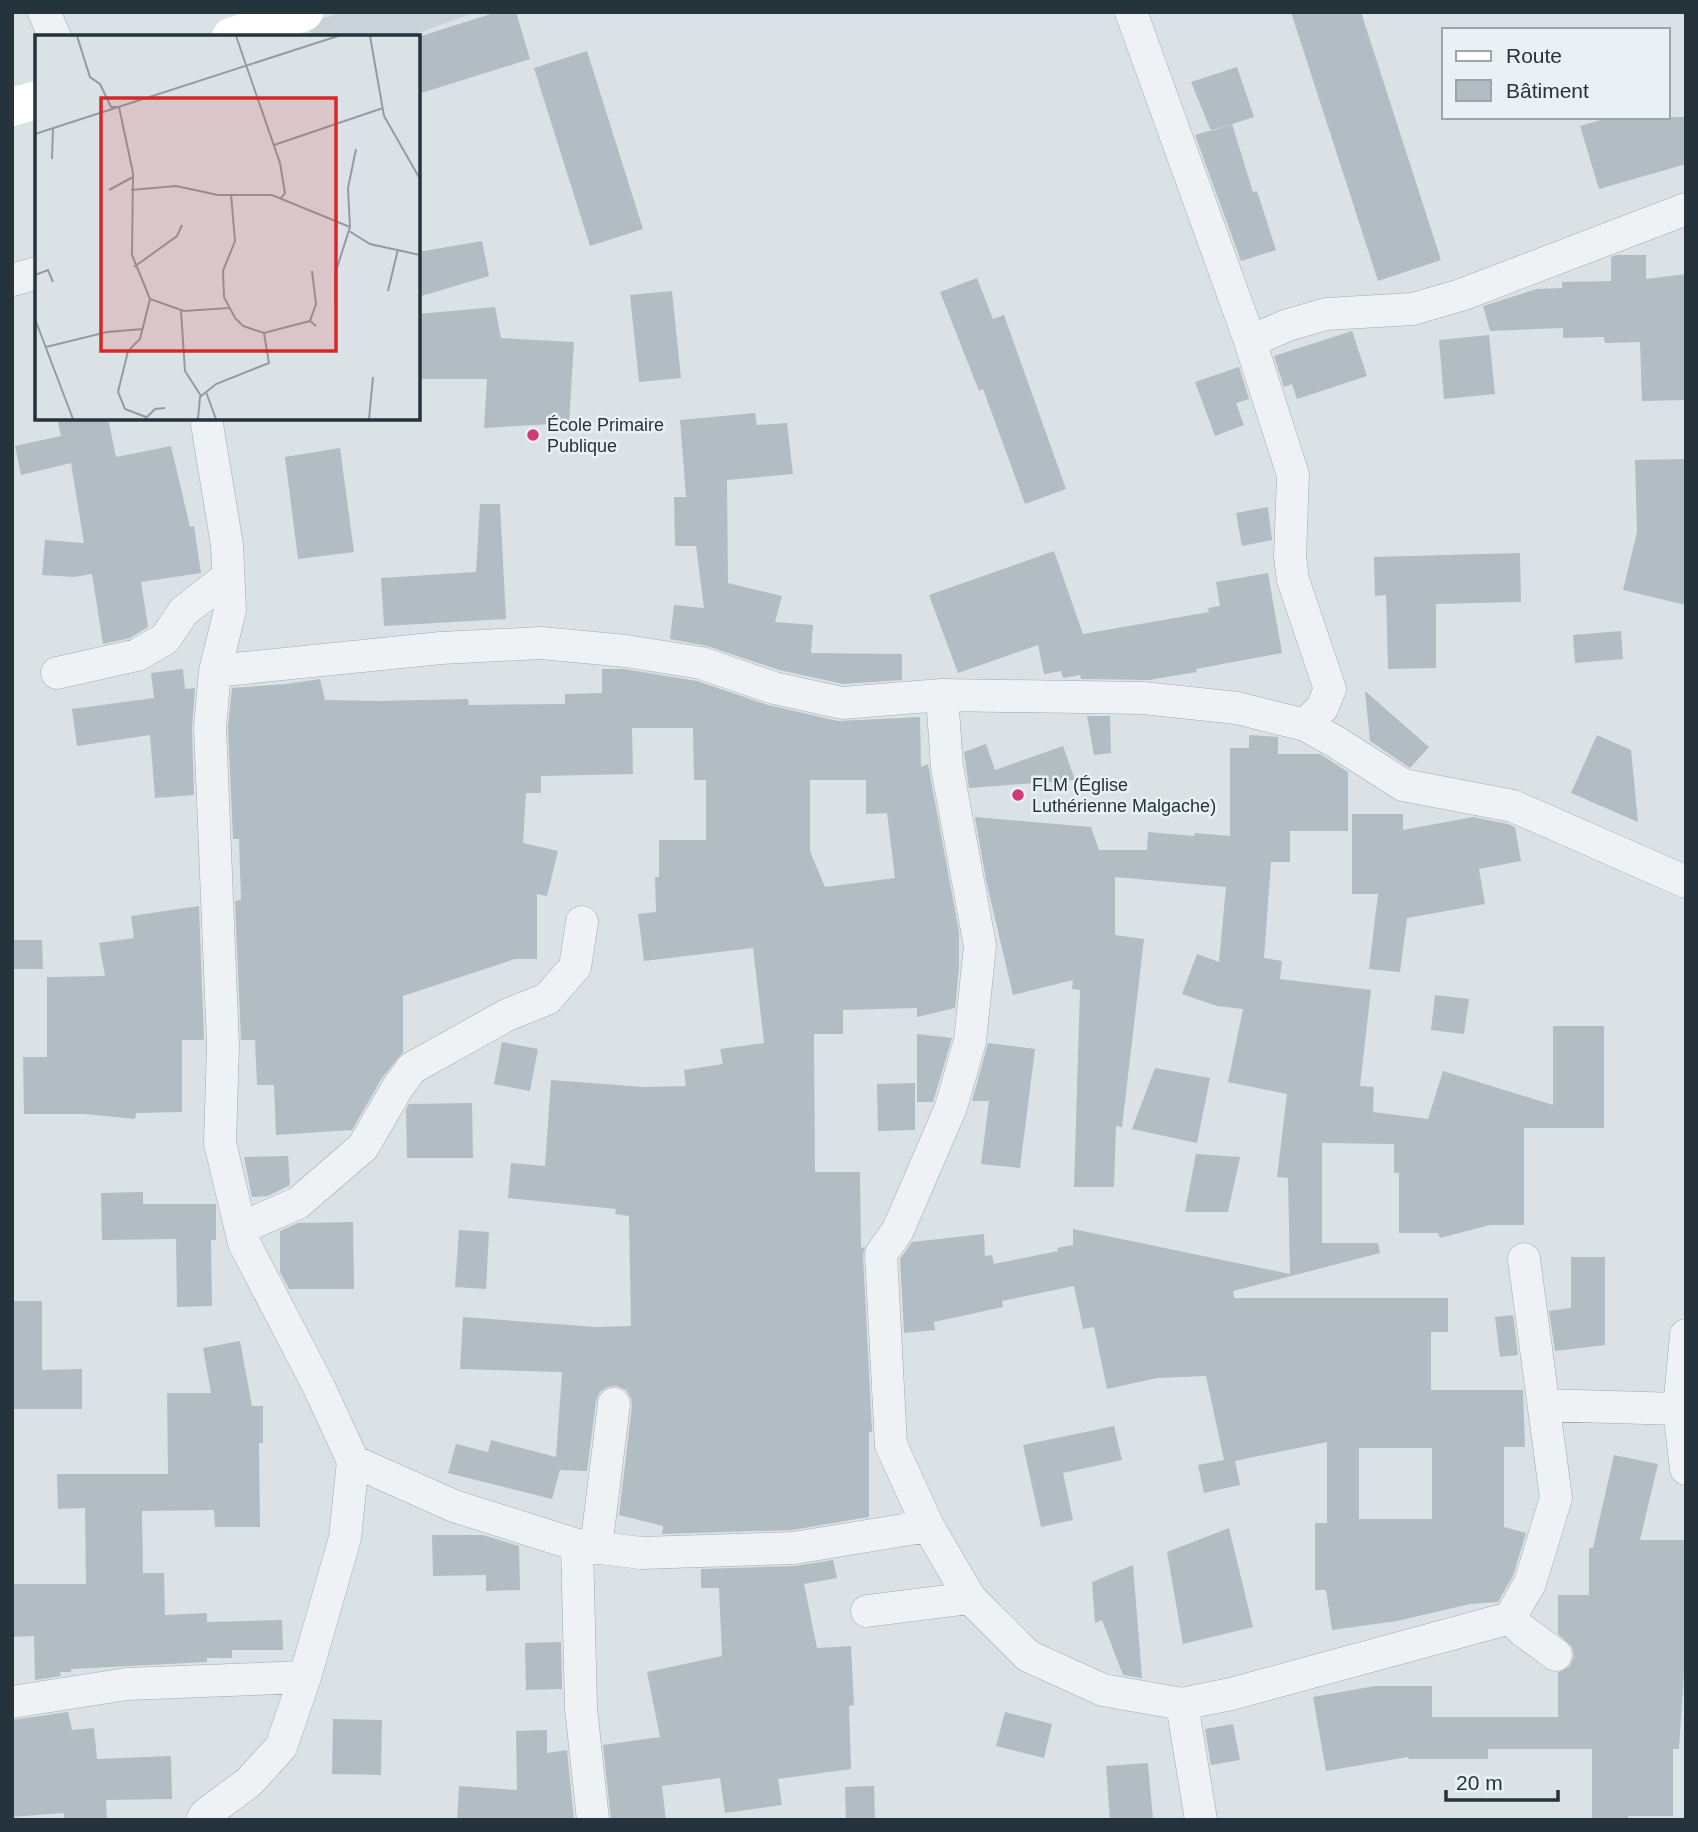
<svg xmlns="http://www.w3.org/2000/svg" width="1698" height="1832" viewBox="0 0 1698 1832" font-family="Helvetica,sans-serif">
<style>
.built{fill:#c9d2d8}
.building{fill:#b2bcc3;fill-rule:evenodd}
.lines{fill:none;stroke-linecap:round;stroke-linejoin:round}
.street-casing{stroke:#a1aab0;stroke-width:33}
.street{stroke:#eef2f4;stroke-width:32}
.secondary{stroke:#fff;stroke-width:38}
.poi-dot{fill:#d13a75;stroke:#eaf1f4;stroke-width:2.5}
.labels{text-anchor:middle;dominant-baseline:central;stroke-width:5;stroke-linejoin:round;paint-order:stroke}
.poi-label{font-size:18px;fill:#25333c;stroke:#eaf1f4;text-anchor:start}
.inset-road{fill:none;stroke:#929ca2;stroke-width:2}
.view{fill:#d62828;fill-opacity:0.15;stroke:#d62828;stroke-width:3.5}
.inset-edge{fill:none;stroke:#25333c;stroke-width:3.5}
</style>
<rect width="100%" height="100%" fill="#dbe2e6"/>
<path class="built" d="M341,12H476L407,37H312L308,24Z"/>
<path class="building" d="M497,12H516L530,59L418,94V37Z
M1291,12H1361L1441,260L1378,281Z
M587,51L643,229L590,246L534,68Z
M1237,67L1254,117L1211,131L1191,82Z
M1611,117H1686V164L1599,189L1580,126Z
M1232,124L1253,192L1257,191L1276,250L1241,261L1195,135Z
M482,241L489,276L418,297V252Z
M1616,255H1646V279L1686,274V400L1642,401L1640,342L1605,343L1604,337L1563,338V328L1490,331L1483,306L1537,289L1562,288V282L1611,281V257Z
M977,278L993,319L1004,315L1066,489L1025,504L983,389L979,391L940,292Z
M672,291L681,378L639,382L630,295Z
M495,307L501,338L574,342L569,423L484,428L487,379H418V314Z
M1352,331L1367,376L1297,399L1292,384L1284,387L1274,356Z
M1489,335L1495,394L1444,399L1439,340Z
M1239,367L1249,399L1236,403L1244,425L1215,436L1195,382Z
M755,413L757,425L787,423L793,474L727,480L728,583L782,596L775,622L813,625L811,653L902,654V680L843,684L779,670L707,646L670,639L674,605L704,608L696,546H675L674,497H686L680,420Z
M57,418H108L116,457L171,446L190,527L194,526L201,573L141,582L148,627L130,638L103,644L92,574L74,577L42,575L45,540L84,543L71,463L21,475L15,446L61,436Z
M340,448L354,552L298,559L285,457Z
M1686,459V605L1623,590L1637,532L1635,460Z
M480,504H500L506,619L384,626L381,578L476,572Z
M1268,507L1272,540L1242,546L1236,513Z
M1054,551L1083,634L1209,612L1208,608L1220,606L1216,582L1268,573L1282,653L1196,669L1197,672L1149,680L1081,679L1080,675L1063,678L1061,671L1044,674L1038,645L958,673L929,595Z
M1520,553L1521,602L1436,604V668L1388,669L1386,595L1375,596L1374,557Z
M1621,631L1623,659L1575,663L1573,635Z
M183,669L185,689L195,688L192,728L194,795L155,798L150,735L77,746L72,709L154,698L151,673Z
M602,669H624L697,681L768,705L838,721L920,717L921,767L928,764L959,932V968L955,1008L917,1017V1008L843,1010V1034H814L815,1172H860L861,1248L865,1247L863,1255L872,1432H869V1517L792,1530L662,1534L663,1526L619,1515L632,1406L631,1398L626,1390L616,1386L608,1387L600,1392L596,1401L587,1471L560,1470L552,1499L448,1473L456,1444L488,1452L491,1440L556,1457L562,1372L460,1369L463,1317L596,1327L631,1326L629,1216L615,1214L616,1209L508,1198L511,1163L545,1166L551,1080L643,1087L686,1086L684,1070L723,1064L720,1049L764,1043L753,948L644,961L638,914L656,912L655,877H659V840H706V780H694L693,728H632L633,774L541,776V793H526L523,843L558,851L547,896L537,894V959H515L403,996V1052L382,1078L352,1130L276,1135L274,1085H257L255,1040H241L235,901L241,900L239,839H233L228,727L232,688L286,684L320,679L325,700L377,701L468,699L469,705L565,704V694L602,693ZM810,780H866V814L887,813L895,878L825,887L810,851Z
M1365,691L1429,747L1410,768L1370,741Z
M1087,716H1110L1111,753L1094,755Z
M1249,735L1278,737V754H1320L1348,772V831H1290V862H1271L1264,958L1282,961L1280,979L1371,990L1360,1086L1374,1087L1373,1112L1428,1119L1443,1071L1553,1105V1026H1604V1128H1524V1225H1490L1440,1238L1438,1233H1399V1173H1394V1144L1322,1143V1243H1378L1380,1253L1233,1291L1234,1298H1448V1332H1431V1390H1523L1525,1447H1504V1527L1526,1533L1513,1576L1498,1602L1470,1604L1397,1621L1332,1630L1326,1590H1315V1523H1327V1442L1235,1461L1240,1485L1204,1493L1198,1465L1224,1460L1206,1376L1157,1378L1107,1389L1094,1327L1083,1329L1074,1286L1002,1301L1003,1307L934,1322L935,1330L904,1333L900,1259L912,1242L984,1234L985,1256L992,1255L994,1264L1058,1251L1057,1248L1073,1245V1229L1290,1274L1288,1178L1277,1177L1287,1094L1228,1082L1243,1009L1217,1006L1182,994L1197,954L1219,962L1226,887L1115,877V935L1144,939L1122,1127L1116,1126L1114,1187H1074L1080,990L1072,989L1073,980L1013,995L986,880L975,817L1091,827L1099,850H1147L1148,832L1194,836L1195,833L1230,836V748H1249ZM1359,1448H1432V1519H1359Z
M1597,735L1631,750L1638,822L1571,793Z
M986,744L995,770L1063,746L1075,780L969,788L964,752Z
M1352,814H1403V830L1473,817L1508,824L1515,827L1521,861L1479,869L1485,904L1407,918L1400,972L1369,969L1378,894H1352Z
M199,906L204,1040H182V1112L136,1113L135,1119L85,1114H24L23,1057H47V977L105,976L99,943L134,938L131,916Z
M12,940H42L43,969H12Z
M1435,995L1469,999L1464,1034L1431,1030Z
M917,1034L952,1038L933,1102H917Z
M502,1042L538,1049L530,1091L494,1084Z
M988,1043L1035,1049L1020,1168L981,1164L989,1101H972Z
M1155,1068L1210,1078L1197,1143L1132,1129Z
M915,1083V1130L878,1131L877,1084Z
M472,1103L473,1158H407L406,1109L409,1104Z
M1196,1154L1240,1157L1228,1212H1185Z
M288,1156L290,1185L268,1196L252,1197L244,1157Z
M143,1192V1204H216V1240H211L212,1306L177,1307L176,1239L102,1240L101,1193Z
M353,1222L354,1289H289L280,1272V1231L298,1223Z
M459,1230L489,1232L486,1289L455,1287Z
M1571,1257H1605V1345L1555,1351L1549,1311L1571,1308Z
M12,1301H42V1370L82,1369V1409H12Z
M1513,1315L1518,1355L1500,1357L1495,1317Z
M240,1341L252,1406H263V1443H259L260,1527H215L214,1510L142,1511L143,1573H164L165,1615L207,1613V1622L282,1620L283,1650H232V1658H207V1662L71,1669V1672H60L61,1676L35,1680L34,1636L12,1637V1584H86L85,1508L58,1509L57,1474H168L167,1393H211L203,1348Z
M1114,1426L1122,1460L1063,1473L1073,1520L1041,1527L1023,1445Z
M1614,1455L1658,1464L1640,1540H1686V1642L1679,1749H1673V1816H1628V1820H1592V1749H1488V1759H1409L1408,1757L1326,1771L1313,1697L1375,1686H1432V1717H1558V1673L1570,1666L1574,1656L1572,1647L1558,1634V1595H1589V1548H1593Z
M1229,1528L1253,1627L1183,1644L1167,1552Z
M432,1535H483L519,1546L520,1590L486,1591V1575L433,1576Z
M833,1560L837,1578L804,1584L817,1648L851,1646L854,1705L849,1706L851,1769L778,1779L782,1805L725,1813L720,1778L662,1786L666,1820H611L603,1745L660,1737L647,1672L722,1656L719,1588H701V1569L795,1566Z
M1133,1565L1142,1678L1123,1675L1102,1620L1095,1623L1092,1582Z
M561,1642L562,1689L526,1690L525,1643Z
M68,1712L72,1730L94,1728L97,1759L171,1756L172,1799L106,1800L107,1820H64V1813L12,1817V1720Z
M1005,1712L1052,1724L1044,1758L996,1746Z
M333,1719L382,1720L381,1775L332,1774Z
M1233,1724L1240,1760L1211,1765L1205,1729Z
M547,1730V1753L567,1750L574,1820H457L459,1786L517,1790L516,1731Z
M1148,1763L1153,1820H1110L1106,1766Z
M874,1786L875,1820H846L845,1787Z"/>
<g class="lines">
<g class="street-casing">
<path id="street" d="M44,12L55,37
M1131,12L1250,341L1293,475L1290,557L1293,580L1330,689L1322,708L1305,725
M12,280L37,273
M1250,341L1288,325L1326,314L1413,309L1461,295L1686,209
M206,418L227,545L230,610L215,671L210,727L223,1045L220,1143L244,1243L319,1387L353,1461L454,1506L577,1545L641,1553L794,1548L928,1526
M215,671L441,648L541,643L626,651L701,663L774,688L842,703L942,695L1143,698L1237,708L1305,725L1336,742L1403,785L1513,806L1686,882
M57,673L137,655L165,639L184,611L228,577
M942,695L947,767L980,946L970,1041L951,1107L898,1230L881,1254L891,1445L928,1526L970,1598L1028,1656L1103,1690L1182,1704L1231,1694L1510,1618
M241,1228L298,1203L363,1147L398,1087L412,1068L507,1015L547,999L575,967L582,922
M1524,1259L1556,1498L1530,1583L1510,1618L1522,1630L1556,1655
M1686,1335L1679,1409L1686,1469
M1544,1405L1679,1409
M577,1545L581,1708L593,1820
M596,1548L614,1404
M867,1611L970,1598
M12,1702L127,1684L305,1677
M1182,1704L1201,1820
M202,1820L206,1814L249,1782L281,1747L305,1677L345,1538L353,1461"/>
</g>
<use href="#street" class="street"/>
<path class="secondary" d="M231,37L304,12
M12,107L37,100"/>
</g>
<g class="poi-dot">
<circle cx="533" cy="435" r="7"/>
<circle cx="1018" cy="795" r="7"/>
</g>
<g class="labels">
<g class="poi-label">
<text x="547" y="425">École Primaire<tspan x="547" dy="21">Publique</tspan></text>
<text x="1032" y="785">FLM (Église<tspan x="1032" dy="21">Luthérienne Malgache)</tspan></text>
</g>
</g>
<g transform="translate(35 35)">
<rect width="385" height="385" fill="#dbe2e6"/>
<path class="inset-road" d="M42,1L55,42L65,49L76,72H84L98,138L97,220L115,264L149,276L194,273M201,1L245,128L250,158L246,163M335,1L349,81L385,144M0,99L303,1M239,110L348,73M17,124L18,93M74,155L98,142M96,155L141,151L183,160H237L315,192M196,159L200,206L188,236L189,262L200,283L208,291L229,298L275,286M314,196L335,209L385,220M99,232L142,201L147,190M277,236L281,269L275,286L281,291M0,240L13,235L18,247M353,256L363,214M300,270V239L315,192L313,153L321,114M146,276L150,336L166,361M0,284L38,384M11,312L72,297L108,294M171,357L181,384M111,382L90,374L83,357L93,316L105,304L115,264M110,384L120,374L130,373M163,384L165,362L181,349L234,328L229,298M334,384L338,342"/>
<path class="view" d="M66,63H301V316H66Z"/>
<rect width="385" height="385" class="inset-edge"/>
</g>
<rect width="1698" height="1832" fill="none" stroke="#25333c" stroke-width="28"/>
<rect x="1442" y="28" width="228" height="91" fill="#eaf1f4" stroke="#9ba5aa" stroke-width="2"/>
<rect x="1456" y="51" width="35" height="10" fill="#ffffff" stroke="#9ba5aa" stroke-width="2"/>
<text x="1506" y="63" font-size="21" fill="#25333c">Route</text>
<rect x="1456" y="80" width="35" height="21" fill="#b2bcc3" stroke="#9ba5aa" stroke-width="2"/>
<text x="1506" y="98" font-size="21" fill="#25333c">Bâtiment</text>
<path d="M1446 1790v10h112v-10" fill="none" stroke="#25333c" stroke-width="3.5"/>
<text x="1456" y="1790" font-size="21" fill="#25333c" stroke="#eaf1f4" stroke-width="5" paint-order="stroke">20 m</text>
</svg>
